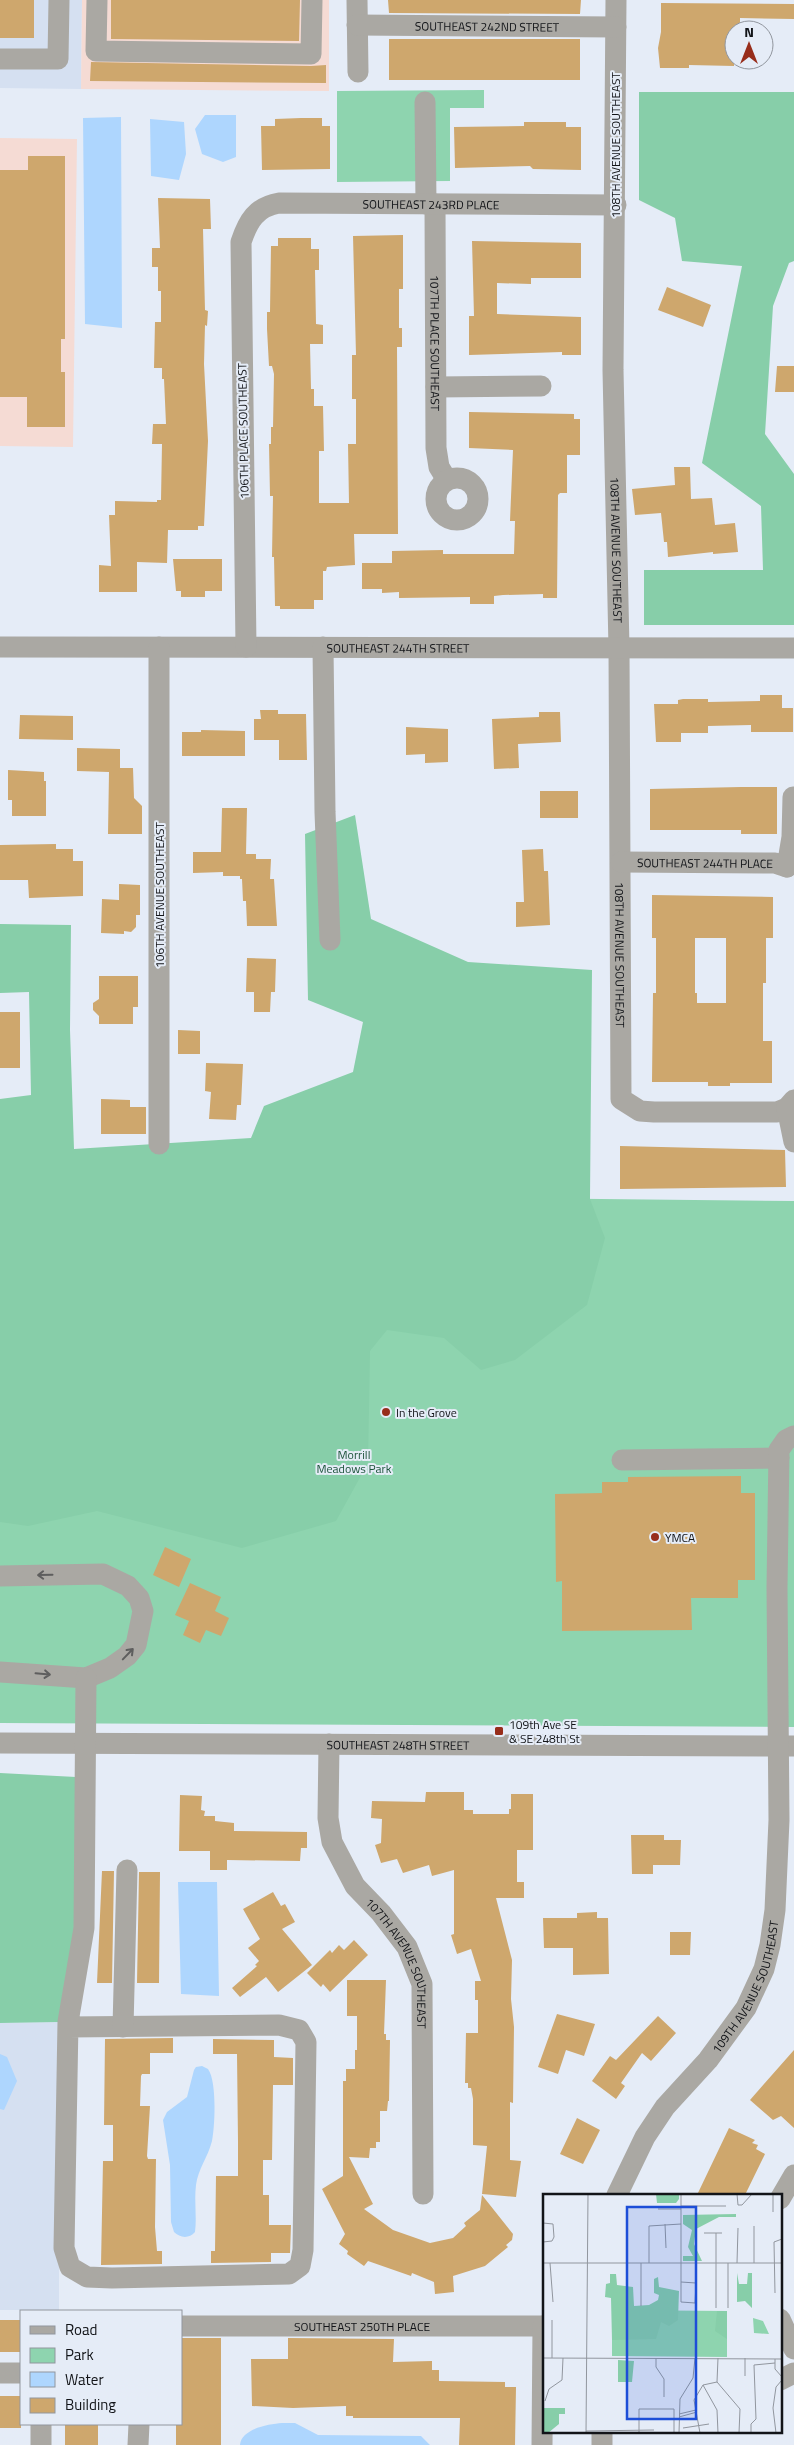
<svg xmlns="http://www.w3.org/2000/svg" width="794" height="2445" viewBox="0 0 794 2445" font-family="'Titillium Web',sans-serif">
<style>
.built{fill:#d5e0f1}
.industrial{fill:#f5dbd4}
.green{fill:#8ed4af}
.forest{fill:#87cea9}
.water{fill:#aed6fe}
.building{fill:#cea76d;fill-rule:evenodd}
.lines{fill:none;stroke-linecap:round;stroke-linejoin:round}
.minor{stroke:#aaa8a3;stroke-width:21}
.oneway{stroke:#5e5e5e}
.poi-dot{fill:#972d1b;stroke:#e5ecf7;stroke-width:2}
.labels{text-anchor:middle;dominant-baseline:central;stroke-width:4;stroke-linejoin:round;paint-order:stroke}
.street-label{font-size:12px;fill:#121418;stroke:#e5ecf7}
.poi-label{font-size:12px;fill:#121418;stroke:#e5ecf7;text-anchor:start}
.park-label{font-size:12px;fill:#1e543c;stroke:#e5ecf7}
.inset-road{fill:none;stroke:#91969e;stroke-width:1}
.view{fill:#1d4ed8;fill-opacity:0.15;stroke:#1d4ed8;stroke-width:2.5}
.inset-edge{fill:none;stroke:#121418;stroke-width:2.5}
</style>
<rect width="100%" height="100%" fill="#e5ecf7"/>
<path class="built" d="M0,0H82L81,89L0,88Z
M59,2022V2310H0V2023Z"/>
<path class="industrial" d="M82,0H329V91L81,89Z
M0,138L77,139L73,447L0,446Z"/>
<path class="green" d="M484,90V108H450V181L337,182V91Z
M0,1193L794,1201V1727L0,1723Z"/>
<path class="forest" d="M639,92H794V261L789,263L773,306L765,434L794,474V625H644V570H763L761,506L702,463L742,266L682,261L675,218L639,200Z
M355,815L371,919L468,962L592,970L590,1199L605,1238L587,1305L515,1360L481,1370L444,1338L387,1330L370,1351L368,1463L336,1521L242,1548L97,1511L28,1526L0,1522V1099L31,1095L29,992L0,993V924L71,925L70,1030L74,1149L251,1138L264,1106L353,1072L363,1022L308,1000L305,834Z
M0,1773L76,1777L74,1933L59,2022L0,2023Z"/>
<path class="water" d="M205,115H236V157L223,162L202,154L195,129Z
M121,117L122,328L85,324L83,118Z
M150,119L184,122L186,154L179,180L151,176Z
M178,1882H217L219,1996L181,1994Z
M0,2054L7,2057L17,2081L4,2110L0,2109Z
M202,2066L208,2069C217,2081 215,2126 212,2141C208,2157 198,2169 196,2185C194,2201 197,2217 195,2232C189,2239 180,2238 174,2232L171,2222L170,2165L163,2120L167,2112L187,2097L194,2070L196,2067Z
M282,2423H295L318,2435L421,2436L430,2445H240C241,2429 268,2424 282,2423Z"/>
<path class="building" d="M0,0H34V38H0Z
M111,0H300L299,41L111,39Z
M388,0H581L580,14L389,13Z
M661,3L794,4V19L740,18V30H734V66L689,65V68H660L658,48L661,32Z
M389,39H580V80H389Z
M91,62L311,66L326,65V83L90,81Z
M301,118H322V126H330V169L262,170L261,126H275V119Z
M524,122H566V127H581V170L533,169L530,166L455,168L454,127L524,126Z
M28,156H65V339H61V372H65V427H27V397H0V170H28Z
M158,198L210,199L211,229H203L205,310L208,311L207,326L205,325L204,364L208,441L204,526H198V530H168L167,563L137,562V592H99V565L111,566L109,515H115V501L157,502V500H161L162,444H152L153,424H166L164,379H162V368H154L155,322H161V291H158V267H152V248H160Z
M403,235V289H399V328H402V347H397L398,534H354L355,565L327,567L326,571H323V600H314V609H280V606H275L274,557H272L273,496H270L269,444H271V427H273L274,374L272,366H269L267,329V312H270L271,246H278V238H311V249H319V270H315L316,324L323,325V344H310L311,389H314V406H323L324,451H319V503H349L348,444H356V399H352V355H356L353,236Z
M472,241L581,243V278H531V284L497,283V314L581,317V355H562V352L469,355V316H474Z
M667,287L711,305L703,327L658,310Z
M777,366H794V392H775Z
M469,412L574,414V419H580V455H567V493H560L558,495L557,598H543V594L503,595L494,596V604H470V597L399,598V592L382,593V589H362V563H392V551L443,550V554H514L515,521H510L513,450L469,448Z
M674,467H690L691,499L712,498L715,525L735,523L738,552L713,554V552L668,557L667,542H664L661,513L635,515L632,489L675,485Z
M173,559H222V591H205V597H181V591H176Z
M760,695H782V708H793V732H751V725L708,726V733H681V742H656L654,704H678V700L683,699H708V702L760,701Z
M260,710H278V714H306L307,760H279V740H254V719H261Z
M539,712H560L561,742L518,744L519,768L494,769L492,719L539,717Z
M20,715L73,716V740L19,739Z
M406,727L448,729V762L425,763V754L406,755Z
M201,730L245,731V756H182V732H201Z
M77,748L120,749V768H133L134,798L142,806V834H108L109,772L77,771Z
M8,770L44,772V781H46V816H12V800H8Z
M741,787H777V834H741V830H650V789Z
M540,791H578V818H540Z
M222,808H247L246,854H256V859H271L270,879H274L277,926H247L246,901H243L242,879H240V876H223V872L193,873V852H221Z
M56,844V849H73V861H83V896L29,898L28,880H0V845Z
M543,849L544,871H548L550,925L516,927V902H524L522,850Z
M119,884L140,885V915H136V927L131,932L124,931V934L101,933L102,899L119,900Z
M652,895L773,897V938H766V983H763V1041H772V1083H730V1086H708V1082H652L653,993H656V938H652ZM695,938H726V1003H697V993H695Z
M247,958L276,959L275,992H271L270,1012H254V992H246Z
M99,976H138V1007H133V1024H99V1016L93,1010V1003L99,999Z
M0,1012H20V1068H0Z
M178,1030L200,1031V1054H178Z
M206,1063L243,1064L241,1105H237L236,1120L209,1119L211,1092L205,1091Z
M101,1099L130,1100V1107H146V1134H101Z
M620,1146L785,1150L786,1187L620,1189Z
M741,1476V1493H755V1580H738V1598H691L692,1630L562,1631V1581L556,1582L555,1494L602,1493V1482H628V1477Z
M165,1547L191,1559L179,1587L153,1575Z
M190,1583L221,1597L215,1611L229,1618L221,1636L206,1630L200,1643L183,1635L189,1621L175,1615Z
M426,1792H464V1810H473V1814H509V1809H511V1794H533V1850H517V1882H524V1898H496L512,1960L511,1999L514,2027L513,2103L510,2102V2160L521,2161L516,2197L482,2194L487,2146L473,2145V2099L471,2088H468V2083H465L466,2033H478V2000H475V1981H481L471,1949L457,1954L451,1935L454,1934V1870L432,1876L429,1865L403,1873L397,1859L381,1863L375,1845L381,1843L382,1819L371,1818L372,1801L425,1802Z
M180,1795L202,1796L201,1810L205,1811L204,1816H215V1821L234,1823V1831L307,1832V1848H301L300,1861L227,1860V1870H210V1851H179Z
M631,1835H664V1840H681L680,1865H653V1874H632Z
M102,1871H114L112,1983H97Z
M139,1872H160L159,1983H137Z
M273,1892L281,1906L285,1904L295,1922L282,1929L312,1965L278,1992L266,1977L240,1997L232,1988L257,1966L255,1965L259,1961L248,1948L260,1939L243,1909Z
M597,1912V1918H608L609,1974L573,1975V1948H544L543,1918H577V1913Z
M670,1932H691L690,1955H670Z
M354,1940L368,1955L330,1992L323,1984L321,1987L307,1973L330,1950L332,1953L339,1945L344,1950Z
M347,1980H386L384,2034H386V2040H390L389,2101H388L387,2111H380V2142H376V2148H370L369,2158L349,2157L373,2204L364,2209L393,2230L430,2243L453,2238L466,2226L464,2223L480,2210L482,2195L513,2234L512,2240L506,2245L508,2247L485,2266L453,2276L454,2292L435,2294L434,2282L412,2273L411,2276L368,2261L364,2266L347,2254L348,2251L339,2244L345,2234L322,2189L343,2176V2081H346V2069H355V2050H357V2016H347Z
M557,2014L595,2024L584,2056L566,2050L558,2074L538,2067Z
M658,2016L676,2033L651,2061L642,2053L621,2083L625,2086L616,2099L592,2081L610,2056L616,2060Z
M173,2038V2053H150V2074H142L141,2076L140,2106H150L147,2156L148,2159H156L155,2227L157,2251H162V2264L101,2265L103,2161H113V2125H104L105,2039Z
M213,2039L274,2040V2057L293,2058V2085H273L272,2160H263V2195H269V2225H291L290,2253H271V2262L211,2263V2251H215L216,2176H238V2142L237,2054H213Z
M794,2050V2128L781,2116L773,2120L750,2100Z
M577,2118L600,2130L583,2164L560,2154Z
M729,2128L755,2140L752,2143L758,2145L756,2149L765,2154L745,2195H697Z
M0,2320H21V2352H0Z
M181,2338H221V2445H176V2424H181Z
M288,2338L394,2339L393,2362L432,2361V2370H439V2381L505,2382V2387H516L515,2445H459L460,2418H353V2416H346V2406L293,2408L252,2406L251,2359H288Z
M0,2396H21V2428H0Z
M65,2424H98V2445H65Z"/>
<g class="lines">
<g class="minor">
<path d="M97,0L96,51L311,54L312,0"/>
<path d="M357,0L358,72"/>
<path id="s1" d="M616,0L613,370L619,648L621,1099L640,1111L654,1112H777L787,1108L794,1100"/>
<path id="s2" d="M357,25L616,27"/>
<path d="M0,59H58L59,0"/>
<path d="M425,102L426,204"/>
<path id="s3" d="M435,204L436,448L439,467L447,480"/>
<path d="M436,387L541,386"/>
<circle cx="457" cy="499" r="21"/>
<path id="s4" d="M0,647L794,648"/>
<path id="s5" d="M246,647L241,242C248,221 256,207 279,203L616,205"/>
<path d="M323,647L325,812L330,940"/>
<path id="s6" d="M621,862L775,863L787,867"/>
<path d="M787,867L792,837L793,797"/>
<path d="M787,1108L794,1142"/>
<path d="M159,1144V647"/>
<path d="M622,1460L779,1458"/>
<path d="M0,1576L103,1574L128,1586L139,1598L143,1611L136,1645L127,1656L110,1668L86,1678L0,1672"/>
<path id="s7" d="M0,1743L794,1746"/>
<path id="s8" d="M329,1744L328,1818L332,1842L355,1886L381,1913L407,1947L422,1984L423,2194"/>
<path d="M68,2027L279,2025L299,2030L306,2042L303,2250L300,2266L289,2274L112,2278L87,2277L70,2267L64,2248L68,2022L84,1928L86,1678"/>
<path d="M123,2027L127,1870"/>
<path id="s9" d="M617,2195L645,2137L665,2107L708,2060L746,2008L764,1969L770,1945L775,1910L779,1820L777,1588L779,1450L786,1440L794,1436"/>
<path d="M780,2199L794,2175"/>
<path d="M780,2319L794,2349"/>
<path id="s10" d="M181,2326H544"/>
<path d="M0,2373H21"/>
<path d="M780,2380L794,2373"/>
<path d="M41,2445V2424"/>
<path d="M138,2445L139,2424"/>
<path d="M542,2445L543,2326"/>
<path d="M602,2445V2431"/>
</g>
</g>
<defs><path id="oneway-shaft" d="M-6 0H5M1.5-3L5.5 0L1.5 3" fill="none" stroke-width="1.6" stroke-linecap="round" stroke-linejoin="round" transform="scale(1.25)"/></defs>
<g class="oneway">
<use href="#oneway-shaft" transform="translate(45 1575) rotate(179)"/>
<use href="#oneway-shaft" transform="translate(128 1654) rotate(-46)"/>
<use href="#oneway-shaft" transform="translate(43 1674) rotate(5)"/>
</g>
<g class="poi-dot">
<circle cx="386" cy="1412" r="5"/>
<circle cx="655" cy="1537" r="5"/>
<rect x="494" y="1726" width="10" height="10" rx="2.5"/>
</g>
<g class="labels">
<g class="street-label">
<text stroke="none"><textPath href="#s2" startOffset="130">SOUTHEAST 242ND STREET</textPath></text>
<text transform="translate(615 145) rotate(-90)">108TH AVENUE SOUTHEAST</text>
<text stroke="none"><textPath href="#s5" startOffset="615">SOUTHEAST 243RD PLACE</textPath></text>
<text stroke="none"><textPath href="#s3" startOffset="139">107TH PLACE SOUTHEAST</textPath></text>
<text transform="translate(243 431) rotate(-91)">106TH PLACE SOUTHEAST</text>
<text stroke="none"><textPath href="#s1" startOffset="550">108TH AVENUE SOUTHEAST</textPath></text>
<text stroke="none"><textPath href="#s4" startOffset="398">SOUTHEAST 244TH STREET</textPath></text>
<text stroke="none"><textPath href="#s6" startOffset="84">SOUTHEAST 244TH PLACE</textPath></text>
<text transform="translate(159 895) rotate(-90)">106TH AVENUE SOUTHEAST</text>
<text stroke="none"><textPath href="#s1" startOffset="955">108TH AVENUE SOUTHEAST</textPath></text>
<text stroke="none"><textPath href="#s7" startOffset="398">SOUTHEAST 248TH STREET</textPath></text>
<text stroke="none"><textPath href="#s8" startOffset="240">107TH AVENUE SOUTHEAST</textPath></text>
<text stroke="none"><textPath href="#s9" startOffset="248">109TH AVENUE SOUTHEAST</textPath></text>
<text stroke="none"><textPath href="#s10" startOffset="181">SOUTHEAST 250TH PLACE</textPath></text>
</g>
<g class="poi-label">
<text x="396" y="1412">In the Grove</text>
<text x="665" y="1537">YMCA</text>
<text x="509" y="1724">109th Ave SE<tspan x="509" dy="14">&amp; SE 248th St</tspan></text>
</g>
<g class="park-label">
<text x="354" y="1454">Morrill<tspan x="354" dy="14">Meadows Park</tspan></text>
</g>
</g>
<g transform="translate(543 2194)">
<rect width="239" height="239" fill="#e5ecf7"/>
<path d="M69,116L184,117V163L69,162ZM210,124L220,127L226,140L211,139Z" fill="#8ed4af"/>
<path d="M113,0H136V5L133,9H114ZM193,20V23H176L153,35L151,50L159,67H140V62H150L145,53L149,36L140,30V21ZM194,79L196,90H204L205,79H209V114L202,107L194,108ZM67,80H73L74,91L90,93L91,112L106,111L115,106L116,101L111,99V85L115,83L116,93L136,97L135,126L126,132L118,128L113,145L69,146L68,104L62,103L63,90L67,89ZM174,117H184V145L172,137ZM75,166L91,167L89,188H75ZM0,214H22V220H16V230L5,239H0Z" fill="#87cea9"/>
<path class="inset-road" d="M138,0V108L152,109L153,89L138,88M194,0L195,11H199L209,0M138,12H183M115,15H138M230,18V0M0,29L10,30L11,43L9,47L0,48M122,30L123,54M211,32V69M161,39H179M0,69H239M7,69L10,108M106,69V32L138,30M185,69V114M194,69L195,34M232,99L231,48L239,45M98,112V69M173,114V39M0,164L239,165M9,164V126M113,164V173L121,185V203M175,164L174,188L197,215L196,239M232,165V175L239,183M202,182V164M160,191L174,216L175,239M2,207L6,195L19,186L20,164M136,220L153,216M136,223L154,218M140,234L166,230M43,237L111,236M43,239L45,0M96,239V215H131V239M136,239L137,205L150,184L152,164M157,239L151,206L160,191L174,188M208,239V230L213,225L211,171L232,169M233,239L230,214L233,193L239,186"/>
<path class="view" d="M84,13H153V225H84Z"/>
<rect width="239" height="239" class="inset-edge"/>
</g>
<rect x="20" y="2310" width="162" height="115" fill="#e5ecf7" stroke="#91969e"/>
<rect x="30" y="2326" width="25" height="8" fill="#aaa8a3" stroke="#91969e"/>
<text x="65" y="2335" font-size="15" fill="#121418">Road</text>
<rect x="30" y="2348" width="25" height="15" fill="#8ed4af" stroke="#91969e"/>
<text x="65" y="2360" font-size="15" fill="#121418">Park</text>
<rect x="30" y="2372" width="25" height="15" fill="#aed6fe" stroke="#91969e"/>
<text x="65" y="2385" font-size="15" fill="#121418">Water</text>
<rect x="30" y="2398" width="25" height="15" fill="#cea76d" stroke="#91969e"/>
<text x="65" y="2410" font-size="15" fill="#121418">Building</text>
<g transform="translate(749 45)"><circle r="24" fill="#e5ecf7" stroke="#91969e"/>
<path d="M0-4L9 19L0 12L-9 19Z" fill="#972d1b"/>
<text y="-8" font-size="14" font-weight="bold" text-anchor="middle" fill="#121418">N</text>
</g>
</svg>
